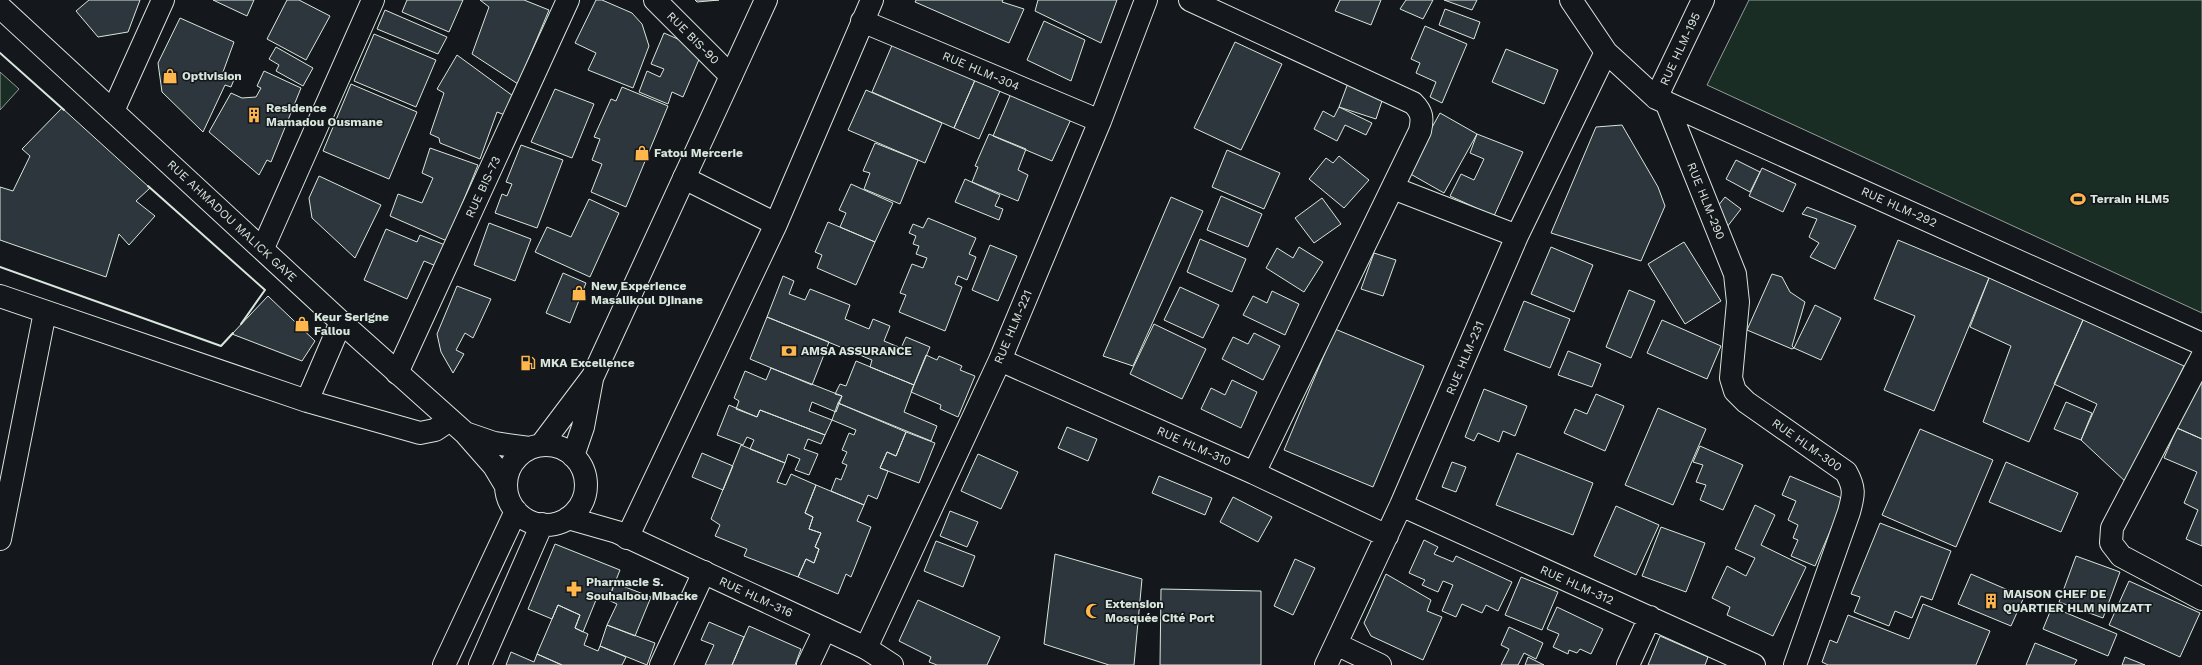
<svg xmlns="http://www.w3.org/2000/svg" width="2202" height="665" viewBox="0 0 2202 665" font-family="'Work Sans',sans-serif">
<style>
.green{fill:#1a2d24;stroke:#939e99}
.building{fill:#2c363c;stroke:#d8e6dc}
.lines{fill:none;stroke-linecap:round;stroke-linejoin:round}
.street-casing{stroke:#d8e6dc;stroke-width:24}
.secondary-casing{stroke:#d8e6dc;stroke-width:24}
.street{stroke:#14181c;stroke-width:22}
.secondary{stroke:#14181c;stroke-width:22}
.wall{stroke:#d8e6dc;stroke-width:2}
.labels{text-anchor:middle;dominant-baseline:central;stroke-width:3;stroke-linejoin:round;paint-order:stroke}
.street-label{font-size:12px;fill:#d8e6dc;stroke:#14181c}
.poi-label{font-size:12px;font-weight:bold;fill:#d8e6dc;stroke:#14181c;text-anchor:start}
</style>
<rect width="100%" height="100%" fill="#14181c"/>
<path class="green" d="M1749,0H2202V313L1707,85Z
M0,72L19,89L0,110Z"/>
<path class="building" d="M89,0H140L128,32L98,37L76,11Z
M213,0H254L247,16Z
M287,0H299L330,16L306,60L267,39Z
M407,0H463L449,32L402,12Z
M480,0H524L549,10L518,84L472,54L489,7Z
M596,0H602L632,13L642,24L649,46L633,88L588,70L596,53L575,43Z
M695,0H719L697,2Z
M916,0H1003L1002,2L1024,9L1009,43L915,2Z
M1038,0H1117L1101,43L1035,11Z
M1340,0H1381L1371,25L1335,11Z
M1406,0H1433L1423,19L1400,9Z
M1444,0H1477L1472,10Z
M1445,9L1480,22L1474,39L1439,25Z
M385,10L447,37L438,54L377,29Z
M180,18L234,42L223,72L235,77L231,87L225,85L203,132L162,92L158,63Z
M1044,21L1085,40L1071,81L1027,60Z
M1425,26L1467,44L1442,103L1430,97L1436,82L1416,73L1420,63L1411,59Z
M664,33L703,50L683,97L672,92L668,104L639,92L647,71L660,77L664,69L651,64Z
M374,34L436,60L416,107L354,81Z
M1235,42L1282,64L1241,150L1194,128Z
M893,43L975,80L954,128L872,92Z
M276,47L313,68L303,86L276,71L279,65L269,59Z
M1506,49L1558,70L1544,104L1492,82Z
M457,55L513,96L505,115L497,112L480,159L440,143L439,138L430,134L444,93L437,89Z
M264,71L301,88L271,162L267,160L259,175L209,132L231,93L242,98L256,97L261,88L257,86Z
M975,80L1000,91L979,139L954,128Z
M1348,83L1384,95L1376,119L1339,107Z
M351,84L417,112L389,179L323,151Z
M622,87L668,106L626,207L591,192L602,164L592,160L600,139L594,137L611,99L616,101Z
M555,89L594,104L572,158L531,142Z
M866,90L942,123L925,163L848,130Z
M1012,91L1072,117L1052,161L993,136Z
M1339,107L1372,123L1366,135L1345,125L1337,141L1314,129L1323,111L1334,117Z
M62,108L150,188L136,201L155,216L129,245L119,234L106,277L0,240V187L13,191L30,156L22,149Z
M1440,113L1477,134L1444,193L1407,172Z
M1622,125L1658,187L1665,206L1641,261L1551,233L1596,127Z
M989,134L1026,149L1018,170L1028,175L1018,201L972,182L978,167L975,166Z
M1477,134L1523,152L1494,216L1450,196L1461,174L1474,180L1484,159L1470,153Z
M875,143L918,160L900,204L864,189L870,173L863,171Z
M521,145L563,160L537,228L495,213L502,194L507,196L512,184L506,182Z
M430,148L478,165L447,241L390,216L398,194L422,203L433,178L422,173Z
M1227,150L1280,173L1264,209L1212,187Z
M1339,156L1369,180L1344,208L1309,179L1326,158L1333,163Z
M1736,160L1760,172L1750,192L1726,179Z
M1762,168L1796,184L1783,212L1749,196Z
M319,176L381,205L355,258L312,218L309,198Z
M965,179L1000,195L995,206L1003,209L999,220L955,202Z
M851,184L893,203L875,242L840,227L846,213L839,210Z
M1221,196L1262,214L1248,247L1207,230Z
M1171,197L1203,211L1133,366L1103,356Z
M1725,197L1741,209L1727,227L1711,215Z
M1322,198L1341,224L1314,243L1295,218Z
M589,199L619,213L590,277L535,252L547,227L571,237Z
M1807,207L1856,226L1835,269L1810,257L1819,243L1809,237L1817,219L1802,214Z
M928,218L976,238L969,254L976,257L967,280L958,276L955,284L962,287L945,331L899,312L906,295L900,293L912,264L923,268L927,258L916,254L919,246L913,244L916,236L909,233L913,224L923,228Z
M828,222L875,242L856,285L817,268L822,255L815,252Z
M489,223L531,239L515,281L474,265Z
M386,229L417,242L420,235L445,245L436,266L424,261L407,299L364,280Z
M1200,239L1246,259L1232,292L1187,272Z
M1898,240L1989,278L1934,411L1884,390L1915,316L1874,299Z
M1684,242L1721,301L1685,324L1648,264Z
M990,245L1017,256L998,301L972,290Z
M1299,247L1323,262L1304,292L1266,268L1277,248L1293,258Z
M1551,247L1593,265L1574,312L1531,294Z
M1374,253L1396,260L1383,296L1361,289Z
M563,273L586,283L570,323L546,313Z
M1772,274L1782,277L1790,292L1805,302L1792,346L1794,348L1792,349L1747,330Z
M783,276L794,281L789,294L805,300L810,289L850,305L845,319L869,329L873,319L890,326L884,341L901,348L906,337L930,347L914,385L870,367L872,360L767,317Z
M1989,278L2083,320L2029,442L1983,422L2011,346L1970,327Z
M457,286L491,299L473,338L465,333L456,350L464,354L453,373L441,352L437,334Z
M1180,287L1219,305L1203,338L1164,320Z
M1629,290L1655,301L1631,358L1606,347Z
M1272,291L1299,304L1285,335L1243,315L1253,296L1267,303Z
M268,296L315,341L302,361L232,334Z
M1524,301L1570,319L1550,368L1504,350Z
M1815,305L1841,318L1821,360L1794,348Z
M767,317L829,342L812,385L750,359Z
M1662,320L1721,346L1707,379L1647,353Z
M2083,320L2184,366L2127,483L2081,440L2097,404L2054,384Z
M1154,324L1206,349L1182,399L1130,374Z
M1335,329L1424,366L1373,487L1284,450Z
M1254,333L1280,346L1263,380L1222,359L1233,337L1248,344Z
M1568,351L1601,364L1592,387L1558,375Z
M926,355L937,360L939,356L962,366L960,370L975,376L958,417L940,409L941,405L911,392Z
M856,361L914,385L904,412L937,426L931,441L838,403L842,396L835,394L840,384L846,386Z
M771,368L842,396L836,412L812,402L809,411L832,420L825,435L760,410L757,417L736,409L739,401L734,398L745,371L766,380Z
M2202,377V439L2177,428Z
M1232,380L1257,392L1241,428L1201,409L1211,388L1225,395Z
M1484,389L1527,406L1515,436L1503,431L1499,442L1478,433L1474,441L1465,437Z
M1596,394L1624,406L1605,451L1564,433L1575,409L1587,414Z
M2066,402L2092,413L2081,440L2054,429Z
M838,403L906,432L896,456L887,452L880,468L888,471L877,499L868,495L864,505L831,491L836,478L841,480L847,465L842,463L847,452L842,450L849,433L854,435L856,430L832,420Z
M729,405L757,417L760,410L825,435L821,444L808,439L804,449L818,454L809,475L795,470L800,459L788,454L785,463L750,449L754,440L747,437L743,445L717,435Z
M1658,408L1706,429L1673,505L1625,485Z
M1067,427L1097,439L1088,461L1058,448Z
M2177,428L2202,439V546L2186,539L2198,510L2184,503L2197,472L2164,458Z
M1920,429L1993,460L1956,547L1882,515Z
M906,432L935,443L919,483L880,468L887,452L896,456Z
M741,445L785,463L777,482L786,485L791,474L816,485L805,513L813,517L809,529L821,533L815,547L819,549L814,563L806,559L798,577L744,556L747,549L715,536L720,525L711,519Z
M1700,446L1743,465L1723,510L1700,500L1706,485L1696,482L1703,465L1693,462Z
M702,453L733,466L723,490L692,477Z
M1517,453L1593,483L1573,535L1496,505Z
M978,454L1018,472L1001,509L961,491Z
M1452,462L1466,467L1456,492L1442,487Z
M2006,462L2078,493L2061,532L1989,502Z
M1159,476L1212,498L1205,515L1152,493Z
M1790,476L1844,499L1815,566L1791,556L1798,540L1793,538L1798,525L1788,520L1796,501L1782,495Z
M816,485L864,505L857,521L871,527L851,577L846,574L838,594L798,577L806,559L814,563L819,549L815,547L821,533L809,529L813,517L805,513Z
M1233,497L1272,517L1258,542L1220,522Z
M1755,505L1775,515L1761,545L1806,567L1773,636L1727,615L1730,607L1712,598L1727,566L1746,576L1755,558L1735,549Z
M1616,506L1659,525L1636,575L1594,556Z
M950,511L978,522L967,547L940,536Z
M1880,523L1951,551L1932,600L1921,596L1912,618L1895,611L1889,626L1854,612L1860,597L1851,594Z
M1661,527L1705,543L1686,592L1642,576Z
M1424,540L1438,547L1434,554L1453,562L1456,556L1512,582L1498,611L1486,605L1482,613L1462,604L1456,617L1442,611L1453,585L1443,581L1438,592L1422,585L1425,580L1409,573Z
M936,541L975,556L963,587L924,571Z
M555,544L620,570L608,600L598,595L583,632L575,628L580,615L558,605L552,619L528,609Z
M1055,554L1142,579L1134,665H1109L1044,644Z
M2076,556L2120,572L2103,618L2059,602Z
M1295,559L1315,568L1293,615L1274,606Z
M1386,574L1431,600L1427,611L1442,617L1423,660L1371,636L1364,623Z
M1971,574L2024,597L2011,626L1958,604Z
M1521,577L1558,592L1542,630L1505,615Z
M2129,581L2200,613L2180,657L2109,625Z
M615,583L651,597L635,636L607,625L617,604L608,600Z
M1161,589L1261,591V665H1160Z
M918,600L1000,637L987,665H937L929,662L931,657L899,641Z
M1923,604L1990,631L1976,665H1828L1822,662L1830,640L1837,643L1848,615L1909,639Z
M558,605L580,615L575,628L588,634L584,645L598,651L600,646L626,657L622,665H562L537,654Z
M1557,607L1603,629L1591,654L1580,649L1577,653L1569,650L1568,654L1553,647L1559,634L1547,629Z
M2052,607L2117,634L2108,656L2043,629Z
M709,622L744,637L732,665H705L714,645L701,640Z
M607,625L655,643L647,665L600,646Z
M749,626L801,649L795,665H732Z
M1509,627L1543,643L1536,659L1524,653L1518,665H1501L1509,649L1501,645Z
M1660,636L1708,657L1705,665H1648Z
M2035,643L2077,660L2074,665H2026Z
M511,652L534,662L537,654L562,665H506Z
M1528,657L1544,665H1525Z
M2125,657L2145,665H2122Z"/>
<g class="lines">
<g class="street-casing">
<path id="street" d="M655,0L731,76
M1190,0L1413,103C1422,112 1423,118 1420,131L1254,473
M1571,0L1606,52L1656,98L2202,344
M862,21L1100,121
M1656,98L1703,0
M1666,102L1735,274L1738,302L1731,378L1735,391L1746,402L1846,472C1855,488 1854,494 1849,512L1795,665
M113,111L163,0
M684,178L776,224
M1393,188L1517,236
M263,248L373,0
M0,296L307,401L420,433L435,430L450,420
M2202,357L2112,528L2111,543L2121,556L2202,599
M1000,360L1254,473L1387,536
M397,373L568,0
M307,401L341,322
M1401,505L1754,665
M627,538L776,224L872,0
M0,539L45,312
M1336,644L1380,665
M866,648L1000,360L1100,121L1146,0
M661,665L704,572
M808,665L825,629
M1326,665L1401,505L1517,236L1606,52
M1628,665L1650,617"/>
</g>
<g class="secondary-casing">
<path id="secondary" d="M0,7L341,322L465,433L494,466L506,486
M465,433L494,443L529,448
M541,445L593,376L766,0
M506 485a40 40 0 1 1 80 0a40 40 0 1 1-80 0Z
M573,456L583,427L592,379
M568,518L617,532L866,648L892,665
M444,665L516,511
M480,665L542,524"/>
</g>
<use href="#street" class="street"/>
<use href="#secondary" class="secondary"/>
<path class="wall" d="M0,53L64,110
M148,186L265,290L241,324
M0,267L221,346L233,333"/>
</g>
<defs>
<g id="shop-bare" transform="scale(1.2)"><path d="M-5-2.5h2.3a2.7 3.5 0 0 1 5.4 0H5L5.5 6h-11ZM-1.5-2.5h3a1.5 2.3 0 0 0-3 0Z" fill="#ffb74d" stroke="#14181c" stroke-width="2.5" paint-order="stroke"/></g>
<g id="building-bare" transform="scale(1.2)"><path d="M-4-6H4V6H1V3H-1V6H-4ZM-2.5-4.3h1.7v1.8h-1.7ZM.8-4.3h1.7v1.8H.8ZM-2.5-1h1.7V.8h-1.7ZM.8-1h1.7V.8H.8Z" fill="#ffb74d" stroke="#14181c" stroke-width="2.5" paint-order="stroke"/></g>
<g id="stadium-bare" transform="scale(1.2)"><path d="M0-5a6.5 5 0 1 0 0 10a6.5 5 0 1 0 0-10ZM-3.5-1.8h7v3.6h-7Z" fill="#ffb74d" stroke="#14181c" stroke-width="2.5" paint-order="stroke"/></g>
<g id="bank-bare" transform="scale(1.2)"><path d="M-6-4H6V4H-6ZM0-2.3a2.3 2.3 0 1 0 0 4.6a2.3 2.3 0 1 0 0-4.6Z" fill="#ffb74d" stroke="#14181c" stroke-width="2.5" paint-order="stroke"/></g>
<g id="fuel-bare" transform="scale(1.2)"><path d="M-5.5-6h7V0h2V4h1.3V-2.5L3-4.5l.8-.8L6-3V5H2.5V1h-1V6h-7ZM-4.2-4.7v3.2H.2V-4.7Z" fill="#ffb74d" stroke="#14181c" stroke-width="2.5" paint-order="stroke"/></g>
<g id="pharmacy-bare" transform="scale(1.2)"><path d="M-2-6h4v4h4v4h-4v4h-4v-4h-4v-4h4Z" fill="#ffb74d" stroke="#14181c" stroke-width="2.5" paint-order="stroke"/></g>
<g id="mosque-bare" transform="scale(1.2)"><path d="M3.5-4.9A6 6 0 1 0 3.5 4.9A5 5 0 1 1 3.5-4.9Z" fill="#ffb74d" stroke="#14181c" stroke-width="2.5" paint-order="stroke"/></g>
</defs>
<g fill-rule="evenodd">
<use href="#shop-bare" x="170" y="76"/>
<use href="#building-bare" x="254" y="115"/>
<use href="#shop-bare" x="642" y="153"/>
<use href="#stadium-bare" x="2078" y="199"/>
<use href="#shop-bare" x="579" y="293"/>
<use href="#shop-bare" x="302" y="324"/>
<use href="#bank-bare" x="789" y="351"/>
<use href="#fuel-bare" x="528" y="363"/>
<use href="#pharmacy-bare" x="574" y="589"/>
<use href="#building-bare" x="1991" y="601"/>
<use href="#mosque-bare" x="1093" y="611"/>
</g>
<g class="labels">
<g class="street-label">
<text transform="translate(693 38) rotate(45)">RUE BIS-90</text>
<text transform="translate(1680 49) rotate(-65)">RUE HLM-195</text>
<text transform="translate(981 71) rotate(23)">RUE HLM-304</text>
<text transform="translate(483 187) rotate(-65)">RUE BIS-73</text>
<text transform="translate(1706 201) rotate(68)">RUE HLM-290</text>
<text transform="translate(1899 207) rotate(24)">RUE HLM-292</text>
<text transform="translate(232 221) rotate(43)">RUE AHMADOU MALICK GAYE</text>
<text transform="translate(1013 327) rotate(-67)">RUE HLM-221</text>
<text transform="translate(1465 358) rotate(-67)">RUE HLM-231</text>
<text transform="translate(1807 445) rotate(35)">RUE HLM-300</text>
<text transform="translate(1194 446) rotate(24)">RUE HLM-310</text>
<text transform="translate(1577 585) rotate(24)">RUE HLM-312</text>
<text transform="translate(756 597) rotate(25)">RUE HLM-316</text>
</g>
<g class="poi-label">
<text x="182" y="76">Optivision</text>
<text x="266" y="108">Residence<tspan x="266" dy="14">Mamadou Ousmane</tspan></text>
<text x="654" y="153">Fatou Mercerie</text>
<text x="2090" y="199">Terrain HLM5</text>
<text x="591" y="286">New Experience<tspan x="591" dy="14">Masalikoul Djinane</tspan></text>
<text x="314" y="317">Keur Serigne<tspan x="314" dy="14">Fallou</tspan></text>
<text x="801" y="351">AMSA ASSURANCE</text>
<text x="540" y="363">MKA Excellence</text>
<text x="586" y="582">Pharmacie S.<tspan x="586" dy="14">Souhaibou Mbacke</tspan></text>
<text x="2003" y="594">MAISON CHEF DE<tspan x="2003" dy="14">QUARTIER HLM NIMZATT</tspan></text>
<text x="1105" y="604">Extension<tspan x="1105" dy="14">Mosquée Cité Port</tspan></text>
</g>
</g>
</svg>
